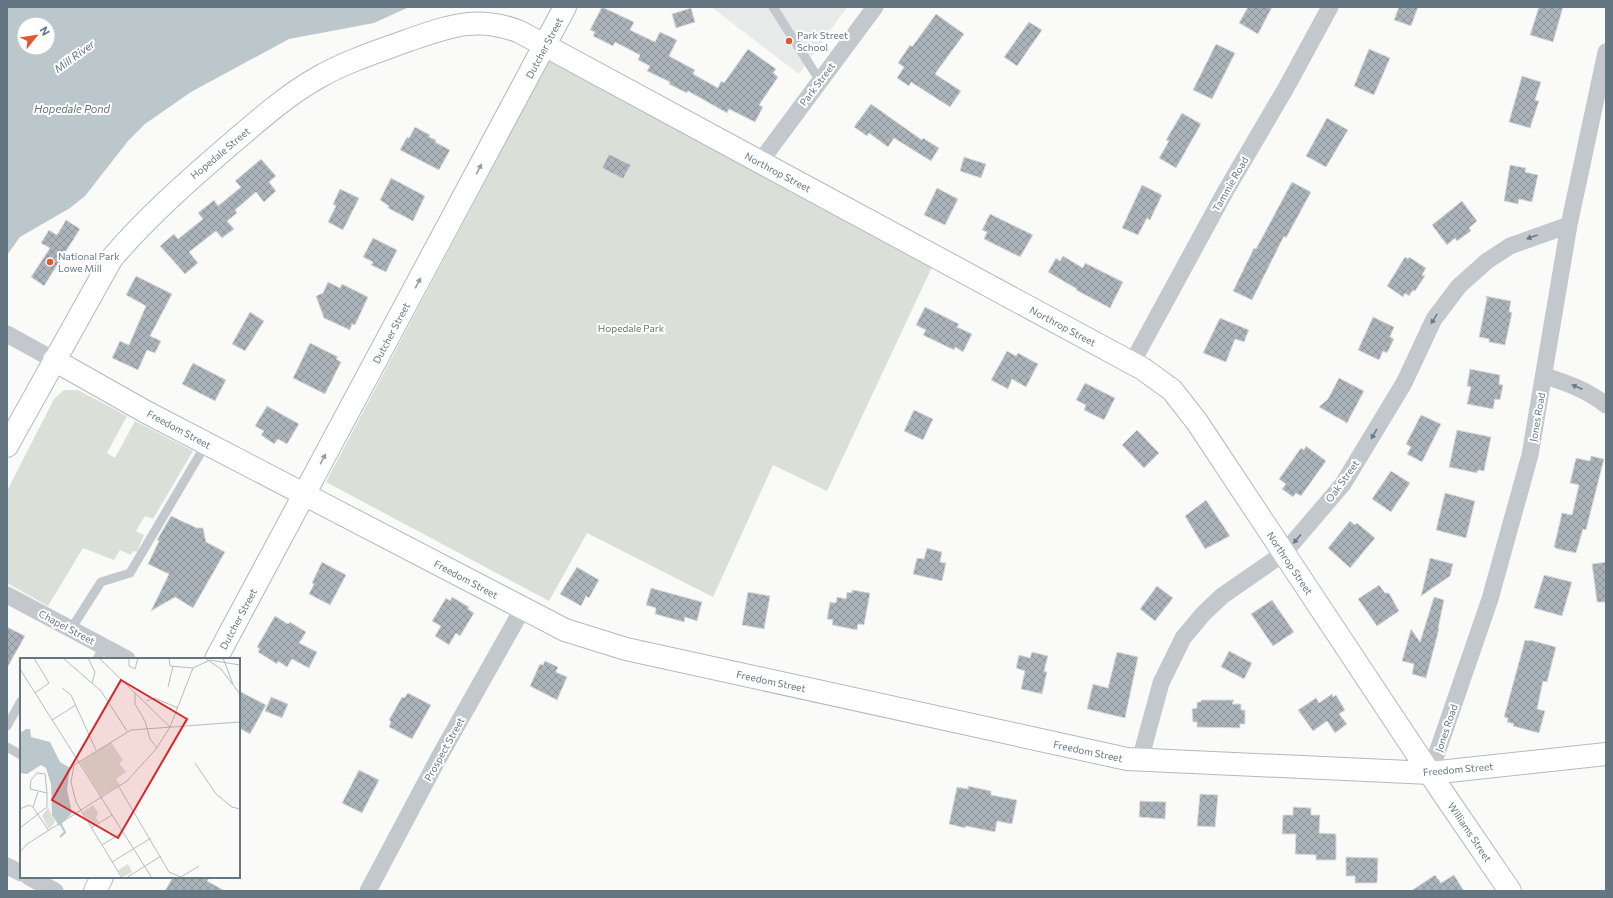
<svg xmlns="http://www.w3.org/2000/svg" width="1613" height="898" viewBox="0 0 1613 898" font-family="Commissioner,sans-serif">
<style>
.built{fill:#e8e9e9}
.green{fill:#dadfd7}
.water{fill:#bbc7cb;fill-rule:evenodd}
.building{fill:url(#building-cross-hatch);stroke:#dcdcda}
.lines{fill:none;stroke-linecap:round;stroke-linejoin:round}
.secondary-casing{stroke:#b3babf;stroke-width:24}
.lane{stroke:#c3c8cc;stroke-width:9}
.street{stroke:#c3c8cc;stroke-width:17}
.secondary{stroke:#fff;stroke-width:22}
.oneway{fill:#939fa8}
.oneway2{fill:#6a7a87}
.poi-dot{fill:#e4572e;stroke:#fff;stroke-width:1.5}
.labels{text-anchor:middle;dominant-baseline:central;stroke-width:4;stroke-linejoin:round;paint-order:stroke}
.poi-label{font-size:10px;fill:#657683;stroke:#fff;text-anchor:start}
.street-label{font-size:10px;fill:#657683;stroke:#fff}
.park-label{font-size:10px;fill:#687a64;stroke:#fff}
.water-label{font-size:11px;font-style:italic;fill:#60757c;stroke:#fff}
.inset-river{fill:none;stroke:#bbc7cb;stroke-width:2}
.inset-road{fill:none;stroke:#b5bdc2;stroke-width:1}
.view{fill:#d62828;fill-opacity:0.15;stroke:#d62828;stroke-width:2}
.inset-edge{fill:none;stroke:#657683;stroke-width:2}
</style>
<defs>
<pattern id="building-cross-hatch" width="8" height="8" patternUnits="userSpaceOnUse"><rect width="8" height="8" fill="#aab3b9"/><path d="M0 0l8 8M0 8l8-8" fill="none" stroke="#8e969c"/></pattern>
</defs>
<rect width="100%" height="100%" fill="#fafaf8"/>
<path class="built" d="M711,7H847L799,74Z"/>
<path class="green" d="M549,61L933,265L827,491L773,465L713,597L587,533L549,601L326,482Z
M64,390H78L127,416L107,453L115,458L135,421L193,451L153,519L145,516L136,531L144,535L137,552L133,551L131,555L120,550L114,560L83,548L48,606L7,583V491L54,399Z"/>
<path class="water" d="M7,7H409L374,23L289,39L191,92L145,124L128,141L85,196L70,208L20,237L7,255ZM24,24H48V48H24Z"/>
<path class="building" d="M602,7L634,22L630,30L655,42L660,32L677,40L669,56L695,70L693,74L718,88L721,81L724,83L748,49L776,69L773,73L778,77L759,105L763,107L755,122L729,109L727,113L688,91L687,93L669,84L670,82L647,71L650,66L638,60L640,55L615,42L613,46L593,36L595,32L590,30Z
M1248,7H1272L1258,34L1239,23Z
M1399,7H1418L1411,26L1394,20Z
M1539,7H1563L1553,42L1530,35Z
M691,8L695,22L676,28L672,14Z
M936,14L964,34L935,74L961,91L950,107L911,82L909,86L897,78L904,67L898,63L910,45L912,47Z
M1029,22L1042,30L1017,66L1004,57Z
M1216,44L1235,53L1212,99L1193,90Z
M1369,49L1390,58L1374,95L1354,86Z
M1522,76L1541,82L1535,100L1539,101L1530,128L1509,122Z
M871,104L922,140L923,138L939,148L931,161L894,138L888,147L869,133L867,136L854,127Z
M1182,113L1201,124L1176,168L1159,158L1169,141L1166,140Z
M1327,118L1348,130L1326,167L1306,156Z
M415,127L430,135L429,137L436,140L435,142L450,150L439,170L400,150L407,137L409,138Z
M609,154L631,165L623,179L602,168Z
M964,157L986,164L981,178L960,171Z
M261,159L276,176L269,182L276,191L264,202L256,192L235,210L237,213L227,221L234,229L222,238L216,231L189,252L198,263L185,274L160,246L174,234L178,239L203,219L198,213L214,200L218,206L241,187L235,181Z
M1510,165L1526,168L1525,172L1538,175L1532,202L1519,199L1518,204L1504,201Z
M391,178L425,196L413,221L388,208L389,206L380,200Z
M1292,182L1311,192L1286,238L1284,236L1252,300L1233,291L1254,248L1256,249Z
M1142,185L1162,195L1150,220L1147,218L1138,235L1122,228Z
M937,188L958,199L945,225L924,215Z
M340,189L359,198L343,230L328,222L336,206L333,204Z
M1462,201L1477,221L1469,228L1471,231L1457,241L1455,238L1447,245L1432,225Z
M990,214L1033,235L1020,257L984,239L987,232L982,230Z
M66,220L80,229L44,286L31,277L50,248L41,243L49,230L57,235Z
M373,238L397,250L386,272L371,265L373,262L363,257Z
M1063,256L1083,268L1085,263L1123,282L1110,308L1076,290L1077,289L1048,272L1056,258L1060,261Z
M1405,257L1408,259L1409,257L1426,268L1422,275L1425,276L1415,291L1413,290L1409,296L1405,293L1403,297L1387,286Z
M136,276L172,294L150,336L161,341L155,353L147,350L138,370L112,358L120,341L129,345L146,306L126,295Z
M328,282L340,288L342,284L368,297L355,325L352,324L350,330L324,318L316,296L323,293Z
M1485,296L1511,301L1509,311L1512,313L1505,345L1489,342V339L1479,337L1487,298Z
M925,307L959,324L957,327L972,334L963,352L955,347L954,350L923,335L926,330L916,325Z
M250,312L264,321L245,351L232,344Z
M1373,317L1394,327L1390,337L1394,339L1387,353L1383,351L1379,360L1358,350Z
M1220,318L1249,330L1244,342L1235,339L1226,362L1203,353Z
M310,343L338,357L336,359L341,362L325,394L293,378Z
M1007,351L1016,356L1018,353L1038,364L1026,387L1012,379L1008,389L991,380Z
M193,363L226,380L215,401L182,384Z
M1470,369L1500,375L1499,384L1503,385L1500,400L1495,399L1493,409L1467,404L1471,387L1467,386Z
M1339,378L1364,391L1347,423L1319,407L1328,399Z
M1085,383L1115,398L1104,420L1084,410L1086,405L1076,400Z
M267,406L299,424L287,444L278,439L274,444L261,435L264,431L255,426Z
M914,410L933,419L923,440L904,431Z
M1421,415L1441,424L1422,462L1407,454L1411,447L1406,444Z
M1137,430L1159,453L1144,468L1122,445Z
M1457,430L1491,437L1484,471L1478,470L1477,473L1449,467Z
M1306,446L1326,461L1301,496L1296,493L1293,497L1282,489L1286,484L1279,479L1301,448L1304,450Z
M1591,456L1604,459L1586,530L1583,529L1576,553L1558,549L1554,547L1562,513L1572,515L1579,485L1570,483L1576,458L1590,461Z
M1391,471L1410,483L1391,512L1372,499Z
M1445,493L1475,501L1466,538L1436,530Z
M1206,500L1230,536L1205,549L1185,516Z
M171,516L197,528H203L206,542L225,552L193,608L175,597L151,611L169,574L148,564L159,541L157,540Z
M1350,521L1355,525L1357,523L1375,538L1350,568L1328,548Z
M927,548L942,552L940,562L946,563L942,581L913,574L917,558L924,559Z
M1430,558L1453,564L1450,576L1421,596Z
M322,562L346,575L330,605L309,594L314,584L312,583Z
M1606,562V602H1597L1592,564Z
M577,567L599,580L589,598L586,596L581,606L560,594Z
M1544,575L1572,582L1562,616L1534,608Z
M1379,585L1385,593H1389L1399,611L1377,626L1358,599Z
M1157,586L1173,598L1155,621L1140,609Z
M651,588L702,602L697,621L685,617L684,622L655,614L656,608L646,605Z
M852,590L870,593L864,625L858,624L857,630L832,625L833,620L827,619L830,602L836,603L837,597L846,599L847,592L852,593Z
M748,592L770,596L764,629L742,625Z
M452,597L469,607L468,609L474,613L460,636L456,633L449,645L435,636L441,626L432,621L446,598L450,601Z
M1434,597L1444,600L1438,629H1439L1426,678L1412,674L1414,664L1402,661L1411,629L1420,642Z
M1272,600L1294,632L1273,646L1251,614Z
M275,616L288,624L290,622L306,632L299,643L317,652L309,668L292,659L287,667L278,661L277,664L258,652L260,649L257,647Z
M7,627L25,636L7,668Z
M1525,640L1529,641L1530,640L1556,647L1547,682L1543,681L1537,709L1545,711L1539,733L1513,726L1514,724L1507,722L1508,718L1504,717Z
M1229,651L1252,663L1244,679L1221,667Z
M1032,652L1048,656L1044,671L1047,672L1042,694L1021,689L1025,671L1016,668L1019,655L1030,658Z
M1117,652L1138,657L1125,718L1087,709L1093,684L1108,688Z
M545,661L558,667L556,672L567,677L557,700L530,686L540,664L543,665Z
M239,691L266,705L250,734L239,728Z
M408,693L431,705L412,739L389,727L391,722L389,720L402,697L404,698Z
M1332,694L1333,697L1336,695L1345,710L1339,714L1347,724L1335,733L1327,721L1313,731L1298,710L1316,698L1319,703Z
M271,697L288,704L282,718L265,711Z
M1201,700H1234L1232,704H1241V710H1245V724H1240V728L1197,727V722H1193L1192,709L1197,708V702H1201Z
M359,770L379,780L362,813L342,803Z
M968,786L991,791V795L1017,800L1012,824L997,821L995,832L966,826L965,828L949,824L957,787L968,789Z
M1200,794L1218,795L1215,827L1197,826Z
M1140,801L1166,802L1165,819L1139,817Z
M1293,807L1311,808V815H1320L1319,833L1336,834V860H1316V855L1295,854L1296,834H1282L1283,815H1293Z
M1346,857L1378,858L1377,883H1355V876H1346Z
M1435,875L1441,883L1454,875L1464,891H1411Z
M173,877H210L207,881L225,891H165Z"/>
<g class="lines">
<g class="secondary-casing">
<path id="secondary" d="M54,360L146,412L565,630L626,649L1127,759L1430,773L1606,754
M7,446L112,258C148,216 190,179 232,143C260,119 287,95 319,77C347,61 379,51 409,40C450,26 478,15 520,32L1143,369L1172,390L1197,422L1443,793L1510,891
M216,659L565,7
M95,891L102,877"/>
</g>
<path class="lane" d="M773,7L820,81
M71,629L101,582L130,573L206,444
M97,659L104,647
M7,726L21,701
M7,747L21,755"/>
<path class="street" d="M760,162L875,7
M7,334L54,360
M1132,363L1225,192L1286,88L1330,7
M1545,376C1567,383 1587,390 1606,405
M7,595L127,659
M1140,760L1161,683L1183,638L1203,614L1222,596L1284,553L1343,484L1404,383L1434,319L1459,286L1487,261L1510,246L1569,225
M1430,773L1490,599L1530,455L1569,225L1606,52
M7,866L21,873
M29,877L55,891
M368,891L438,759L523,608"/>
<use href="#secondary" class="secondary"/>
</g>
<defs><path id="oneway-solid" d="M-6-.8H1V-3.2L6.5 0L1 3.2V.8H-6Z"/></defs>
<g class="oneway">
<use href="#oneway-solid" transform="translate(479 169) rotate(-62)"/>
<use href="#oneway-solid" transform="translate(418 283) rotate(-62)"/>
<use href="#oneway-solid" transform="translate(323 459) rotate(-62)"/>
</g>
<g class="oneway2">
<use href="#oneway-solid" transform="translate(1532 237) rotate(160)"/>
<use href="#oneway-solid" transform="translate(1434 319) rotate(122)"/>
<use href="#oneway-solid" transform="translate(1577 387) rotate(-157)"/>
<use href="#oneway-solid" transform="translate(1374 434) rotate(120)"/>
<use href="#oneway-solid" transform="translate(1297 539) rotate(131)"/>
</g>
<g class="poi-dot">
<circle cx="789" cy="41" r="4"/>
<circle cx="50" cy="262" r="4"/>
</g>
<g class="labels">
<g class="poi-label">
<text x="797" y="35">Park Street<tspan x="797" dy="12">School</tspan></text>
<text x="58" y="256">National Park<tspan x="58" dy="12">Lowe Mill</tspan></text>
</g>
<g class="street-label">
<text transform="translate(544 48) rotate(-62)">Dutcher Street</text>
<text transform="translate(817 84) rotate(-53)">Park Street</text>
<text transform="translate(220 153) rotate(-40)">Hopedale Street</text>
<text transform="translate(778 172) rotate(28)">Northrop Street</text>
<text transform="translate(1230 184) rotate(-60)">Tammie Road</text>
<text transform="translate(1063 326) rotate(28)">Northrop Street</text>
<text transform="translate(391 333) rotate(-62)">Dutcher Street</text>
<text transform="translate(1537 417) rotate(-80)">Jones Road</text>
<text transform="translate(179 429) rotate(28)">Freedom Street</text>
<text transform="translate(1342 481) rotate(-54)">Oak Street</text>
<text transform="translate(1290 563) rotate(56)">Northrop Street</text>
<text transform="translate(466 579) rotate(28)">Freedom Street</text>
<text transform="translate(238 619) rotate(-62)">Dutcher Street</text>
<text transform="translate(67 627) rotate(28)">Chapel Street</text>
<text transform="translate(771 681) rotate(12)">Freedom Street</text>
<text transform="translate(1446 728) rotate(-71)">Jones Road</text>
<text transform="translate(444 749) rotate(-61)">Prospect Street</text>
<text transform="translate(1088 751) rotate(12)">Freedom Street</text>
<text transform="translate(1458 769) rotate(-5)">Freedom Street</text>
<text transform="translate(1470 832) rotate(56)">Williams Street</text>
</g>
<g class="park-label">
<text x="631" y="328">Hopedale Park</text>
</g>
<g class="water-label">
<text transform="translate(74 56) rotate(-36)">Mill River</text>
<text x="72" y="108">Hopedale Pond</text>
</g>
</g>
<g transform="translate(20 658)">
<rect width="220" height="220" fill="#fafaf8"/>
<path d="M91,84L103,102L99,105L106,114L96,121L100,127L81,138L60,104ZM73,147L78,155L76,159L79,164L72,168L63,154L68,150L70,153L69,150ZM28,149L35,164L29,171L22,158ZM108,206L112,214L103,219L98,212Z" fill="#dadfd7"/>
<path d="M6,71H10L11,79L30,84L40,104L50,110L47,131L52,155L39,168L32,157L31,126L26,110L21,107L7,116L0,115V75Z" fill="#bbc7cb"/>
<path class="inset-river" d="M40,179L45,174L40,165"/>
<path class="inset-road" d="M14,0L29,25L15,35M43,0L81,33L107,73M68,0L75,14L72,25M79,0L150,69M109,0V8L115,11L118,0M149,0L150,8L173,10M185,0L201,11L220,36M203,0L213,26M0,11L132,220M148,29L153,8M42,30L51,37L76,92M115,35V46L125,63L130,81L137,90M126,43L134,40L158,50M32,62L56,47M175,105L196,136L212,149L220,151M99,129L149,214M13,149L18,134M0,151L9,147L13,149L29,173M0,170L27,149V135L10,131L11,122L17,115L25,116L27,135M71,170L92,157M82,187L103,174M0,194L7,186L107,123L136,91L150,69L173,10L190,2L220,7M92,204L131,180M149,214L161,219L179,208M102,220L56,144L51,124L54,107L111,72L220,64M106,220L141,198"/>
<path class="view" d="M101,22L167,61L98,180L32,142Z"/>
<rect width="220" height="220" class="inset-edge"/>
</g>
<rect width="1613" height="898" fill="none" stroke="#657683" stroke-width="16"/>
<g transform="translate(36 36) rotate(60)"><circle r="19" fill="#ffffff" stroke="#c1c8cd"/>
<path d="M0-3L7 15L0 10L-7 15Z" fill="#e4572e"/>
<text y="-6" font-size="11" font-weight="bold" text-anchor="middle" fill="#657683">N</text>
</g>
</svg>
